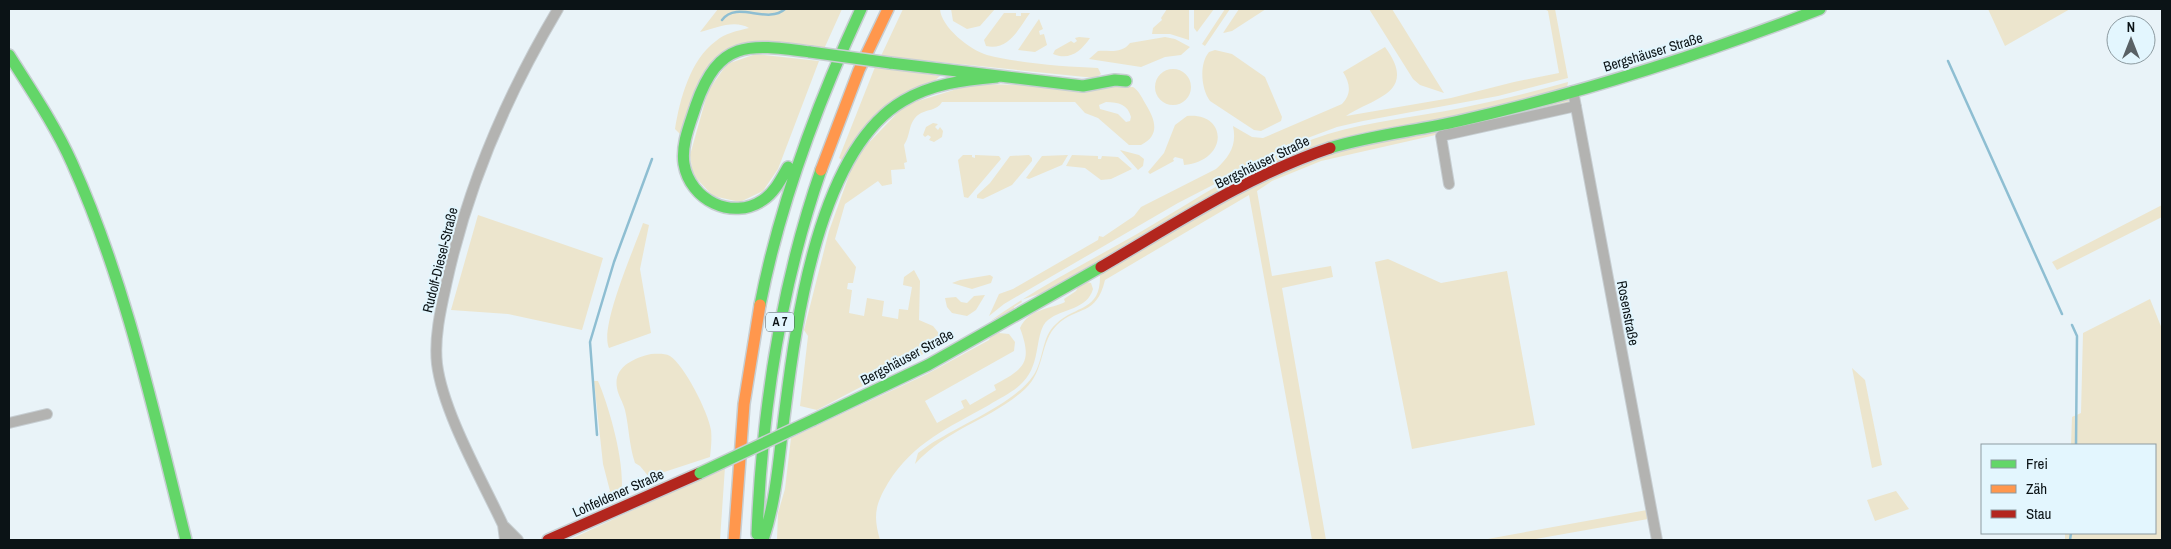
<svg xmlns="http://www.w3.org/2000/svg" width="2171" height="549" viewBox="0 0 2171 549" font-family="'Archivo Narrow',sans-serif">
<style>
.green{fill:#ece5cd;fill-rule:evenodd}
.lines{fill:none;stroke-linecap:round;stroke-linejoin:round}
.stream{stroke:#8ebed2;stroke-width:2.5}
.street-casing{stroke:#c7ced2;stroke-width:12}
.fast-casing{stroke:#c7ced2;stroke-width:14}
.slow-casing{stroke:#c7ced2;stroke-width:14}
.jam-casing{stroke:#c7ced2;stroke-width:14}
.street{stroke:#b3b3b1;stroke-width:10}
.fast{stroke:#63d668;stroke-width:11}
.slow{stroke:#ff974d;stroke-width:11}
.jam{stroke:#b3261e;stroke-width:11}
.fast-bridge-casing{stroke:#c7ced2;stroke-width:14;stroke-linecap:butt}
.fast-bridge{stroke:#63d668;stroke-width:11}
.labels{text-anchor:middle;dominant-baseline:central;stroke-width:4;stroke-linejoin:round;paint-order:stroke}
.shield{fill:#e3f6fe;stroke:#4c575c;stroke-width:1}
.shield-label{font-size:12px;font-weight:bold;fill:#0b1316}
.street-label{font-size:14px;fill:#0b1316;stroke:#e3f6fe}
</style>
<rect width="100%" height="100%" fill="#e9f3f8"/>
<path class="green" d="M718,9H842L824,49L733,47L681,135L675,129C680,99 690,60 716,41C725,33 737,31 749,28C735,19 715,28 700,32Z
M903,9H940C941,27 970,50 987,55C1017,63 1066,67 1098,68L1101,74L1095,78L881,56Z
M951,9H995L980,26L967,29L953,21Z
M1167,9H1189V40L1170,34H1152L1153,28L1162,20L1161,18Z
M1194,9H1214L1197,32L1194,28Z
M1225,9H1230L1205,46L1202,44Z
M1239,9H1266L1232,31L1223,33Z
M1369,9H1392L1444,93L1420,85L1413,79Z
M1544,9H1555L1568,78L1498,96L1363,121L1337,127L1294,143L1178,203L1004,304L989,316L999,294L1013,289L1098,240L1099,236L1103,237L1134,216L1141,207L1216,169C1230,156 1237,145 1233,126L1252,137L1263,138L1342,104C1352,94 1350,83 1343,72L1385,47C1419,93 1373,98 1346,116L1451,98L1514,82L1559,73L1548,11Z
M1988,9H2070L2005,46Z
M1004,13H1016V16H1021V13H1030C1019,28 1009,51 986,46L984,40Z
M1039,19L1043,29L1039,31L1040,35L1044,34L1047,45L1035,52L1018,50Z
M1079,37L1090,38C1081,51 1070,61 1053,54L1055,50L1071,41L1074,43L1077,41L1075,38Z
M1165,37L1175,39L1190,47L1181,55L1165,57L1141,67L1089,59L1098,51C1109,50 1122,54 1130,43Z
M1215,50L1232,54L1265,77L1282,117L1281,121L1261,131L1254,130L1210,101C1201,89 1199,64 1209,52Z
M756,54L819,61L778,169L763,191L740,202L713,196L693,175L690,155L708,91L727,64Z
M875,67L940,76L842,160L839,158Z
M1155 87a18 18 0 1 1 36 0a18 18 0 1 1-36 0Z
M1568,82L1567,88L1493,109L1361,133L1105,257L1042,293L1021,300L1022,302L1014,307V309L990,321C1036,288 1088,262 1137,234C1198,198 1260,156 1328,134C1371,121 1417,117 1461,108C1497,101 1533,92 1568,82Z
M973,84L1133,87C1139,91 1141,96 1145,103C1154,118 1162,134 1141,145H1129L1098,118L1085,113L1075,102H942C937,111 926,109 918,115C908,123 911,135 904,145L907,162L904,163L905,169L891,170L892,184L882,186L878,181L845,204L835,239L856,267L853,283H848L847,289L852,290L849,313L864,316L867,298L884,301L882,316L898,319L899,309L908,310L912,287L903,285L904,277L914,270L920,281L919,320L933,326L946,342L817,410L800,406L808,336L804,330L829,231L856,156L905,105ZM1106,102C1119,102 1128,105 1131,117L1130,121L1126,122L1118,114L1100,109L1099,105Z
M1568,98L1569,102L1564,106L1321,161L1272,181L1257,191L1272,276L1331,266L1333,277L1282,288L1326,540H1312L1249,195L1105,280C1096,317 1078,305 1057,325C1040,341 1045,371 1025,389C991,420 949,427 915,464L918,453L929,445C958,426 1015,403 1033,376C1044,360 1041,337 1056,324C1077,304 1101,312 1100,274L1204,212L1321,153Z
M1187,116C1228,112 1229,161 1184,165L1183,159L1175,157L1173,159L1174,161L1150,174L1148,172L1164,153L1175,125Z
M933,123L938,124L935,127L938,130L940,127L943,131L942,137L934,142L929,140L931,137L928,135L925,137L923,135L926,127Z
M1120,150L1139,155L1144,159L1143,166L1138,170Z
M963,155H972V157L975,158V155L999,156L1001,159L968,198L964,197L958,160Z
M1029,155L1032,158V161L1012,185L983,199L977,198V195L990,183L1010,156Z
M1068,155L1062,165L1029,179L1026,178L1042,156Z
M1072,155L1098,156V159H1101L1102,156L1118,157L1132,169L1111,179L1101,180L1085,168L1066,166Z
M2162,205V217L2057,270L2052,262Z
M478,215L603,258L582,330L508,314L451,310Z
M643,223L649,225L640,269L651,333L609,348C599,327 635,247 643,223Z
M1388,259L1441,283L1507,271L1535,425L1412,449L1375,262Z
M990,275L993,277L991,283L972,289L952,283L960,280Z
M1087,282L1091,283L1093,289C1087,310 1063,308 1048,320C1034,331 1042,363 1023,382C1014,392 1000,398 989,405C948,428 914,442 888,483C875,505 873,516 880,540H777L778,513L785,489L791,438L927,374L989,340L991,336L999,333L1009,334L1015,342L1014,351L925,401L937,423L964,408L961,401L966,399L970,405L996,390L994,385C1024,369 1033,363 1020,328C1029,308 1052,309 1065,302L1064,299L1076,291L1080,283Z
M985,295L976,310L967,316L952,313L947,307L945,298L956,297L961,302L967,303L974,296Z
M2150,299L2162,329V540H2065V533H2155V445H2071L2072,417L2081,413L2083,333Z
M651,354C657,354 664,353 670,356C685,366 708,412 711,430C712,439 711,448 710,457L649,477L640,466L635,463C629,445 629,427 625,410C623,402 618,395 617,388C613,367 634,358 651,354Z
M1852,368L1865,380L1882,465L1872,468Z
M594,381H598C610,409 626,466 621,495L584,511L610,491L603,464Z
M725,467L720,540H569Z
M1896,491L1909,509L1875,521L1867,500Z
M1647,510L1648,519L1530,540H1482Z"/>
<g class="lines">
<path class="stream" d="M722,20C737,0 767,25 785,9
M1948,61L2062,314
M2072,325L2077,336L2076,445
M597,435L590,342L614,262L652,159
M2070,540L2071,533"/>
<g class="street-casing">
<path id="street" d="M1573,91L1657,540
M1449,184L1441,136L1576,106
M9,423L47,414
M503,525L518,540
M505,540L503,525C482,480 443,412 437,364C434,337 441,308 447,281C468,185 508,93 558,9"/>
</g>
<g class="fast-casing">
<path id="fast" d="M9,55C31,90 55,125 72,163C126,283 154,413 186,540
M890,63L1083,86L1115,80L1126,81
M1330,148C1372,135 1416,131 1459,121C1582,93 1703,54 1820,9
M788,167C781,179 775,192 763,200C732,221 690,200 684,164C681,144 690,124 696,105C719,39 749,44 810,52
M760,305C780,202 817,104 861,9
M813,420L928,365L1101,267
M757,534C762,409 780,288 821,170
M763,540C777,498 779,454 785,410C796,321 819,150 903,101C931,84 964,80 997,77"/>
</g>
<g class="slow-casing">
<path id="slow" d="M821,170L859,70L888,9
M734,540L744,404L760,305"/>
</g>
<g class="jam-casing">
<path id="jam" d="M1101,267C1175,224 1249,175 1330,148
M548,540L700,473"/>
</g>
<use href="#street" class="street"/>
<use href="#fast" class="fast"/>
<use href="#slow" class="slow"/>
<use href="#jam" class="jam"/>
<g class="fast-bridge-casing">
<path id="fast-bridge" d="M810,52L890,63
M700,473L813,420"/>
</g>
<use href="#fast-bridge" class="fast-bridge"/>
</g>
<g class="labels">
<rect class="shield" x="766" y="312.5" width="28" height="19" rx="4"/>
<g class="shield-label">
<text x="780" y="322">A 7</text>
</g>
<g class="street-label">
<text transform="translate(1653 52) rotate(-17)">Bergshäuser Straße</text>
<text transform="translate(1262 162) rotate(-26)">Bergshäuser Straße</text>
<text transform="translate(440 260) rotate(-76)">Rudolf-Diesel-Straße</text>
<text transform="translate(1628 313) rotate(79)">Rosenstraße</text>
<text transform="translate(907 357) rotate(-28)">Bergshäuser Straße</text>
<text transform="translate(618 493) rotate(-24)">Lohfeldener Straße</text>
</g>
</g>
<rect width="2171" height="549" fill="none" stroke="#0b1316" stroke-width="20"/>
<rect x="1981" y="444" width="175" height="90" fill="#e3f6fe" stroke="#8d9ba1"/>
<rect x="1991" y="460" width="25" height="8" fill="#63d668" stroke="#8d9ba1"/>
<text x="2026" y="469" font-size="15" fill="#0b1316">Frei</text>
<rect x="1991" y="485" width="25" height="8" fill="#ff974d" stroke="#8d9ba1"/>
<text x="2026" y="494" font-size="15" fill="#0b1316">Zäh</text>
<rect x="1991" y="510" width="25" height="8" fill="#b3261e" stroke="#8d9ba1"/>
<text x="2026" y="519" font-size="15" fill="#0b1316">Stau</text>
<g transform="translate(2131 40)"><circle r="24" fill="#e3f6fe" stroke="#8d9ba1"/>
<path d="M0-4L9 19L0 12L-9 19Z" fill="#596165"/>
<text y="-8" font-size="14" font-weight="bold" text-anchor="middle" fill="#0b1316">N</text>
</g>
</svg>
